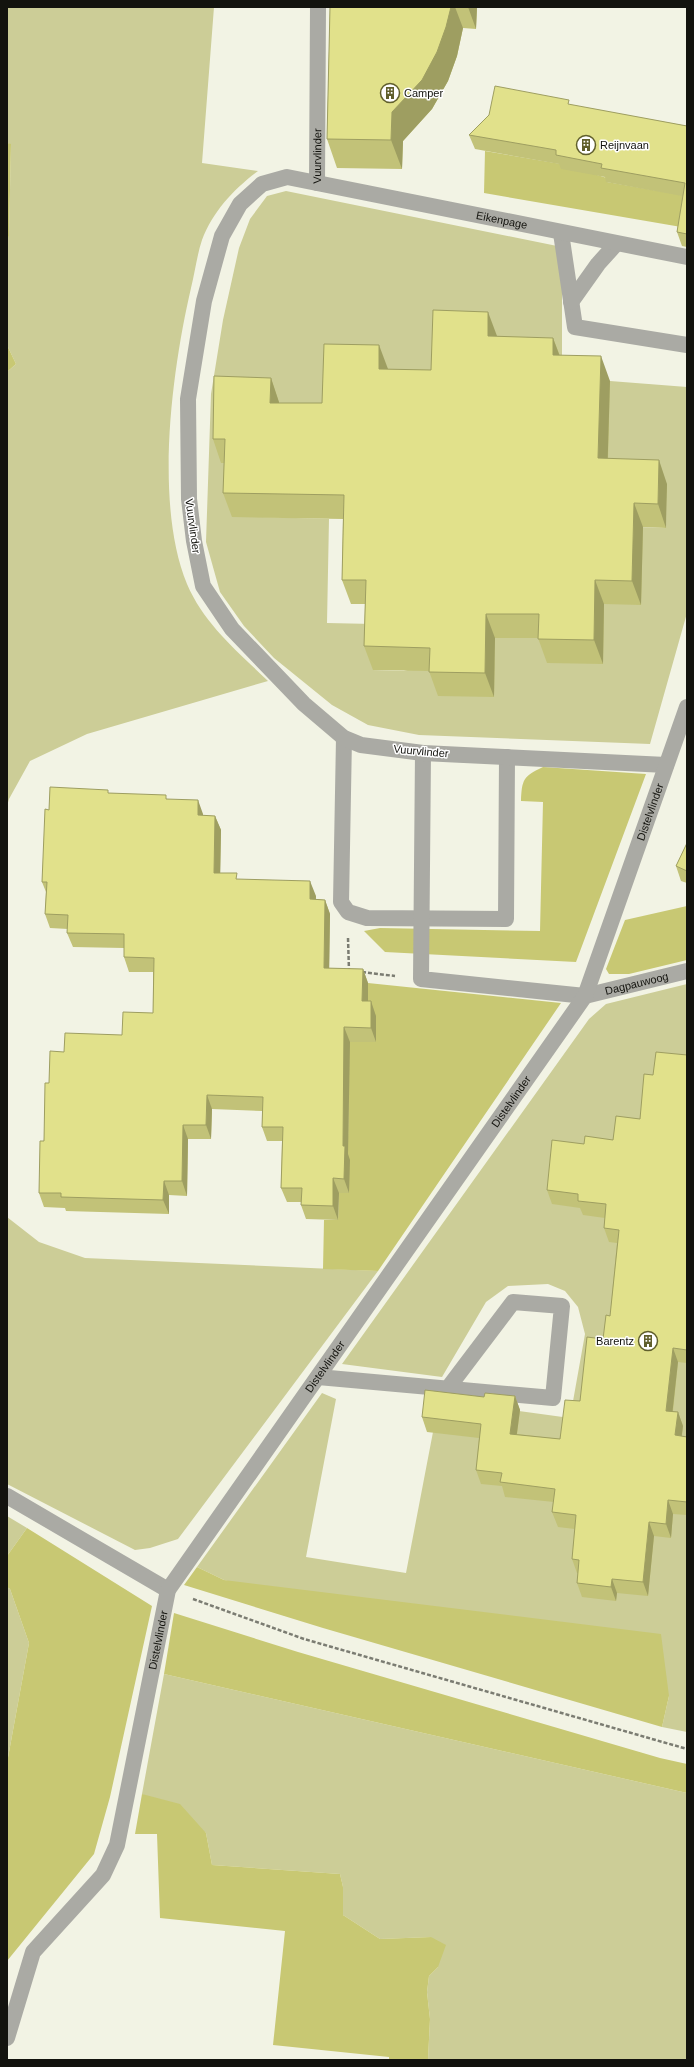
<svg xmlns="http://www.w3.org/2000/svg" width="694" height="2067" viewBox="0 0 694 2067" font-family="Arial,sans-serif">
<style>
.green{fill:#cccd97}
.forest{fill:#c8c873}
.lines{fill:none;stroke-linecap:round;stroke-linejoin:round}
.path{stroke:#7b7c72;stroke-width:2.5;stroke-dasharray:4 2;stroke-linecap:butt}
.lane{stroke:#aaaaa4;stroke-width:16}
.wall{fill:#c2c278}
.shaded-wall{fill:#9e9e61}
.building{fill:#e1e18b;stroke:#9e9e61}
.labels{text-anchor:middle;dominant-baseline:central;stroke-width:3;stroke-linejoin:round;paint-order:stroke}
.poi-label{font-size:11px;fill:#13130e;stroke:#fff;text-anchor:start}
.street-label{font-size:11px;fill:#13130e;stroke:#fff}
</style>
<rect width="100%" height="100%" fill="#f2f3e4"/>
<path class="green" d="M7,7H214L202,163L258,171C234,189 213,211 202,240C197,255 195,272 191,288C172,370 154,504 187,584C204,624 238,652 268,681L87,734L30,761L9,799L7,806V372L16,364L7,345V240L9,235L11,145L7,143Z
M286,191L562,247V362L440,394L221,462L234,463L232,516L329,519L327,623L374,624L373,670L404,671L433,663L493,697L495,637L604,604L639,527L666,528L667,484L583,482L610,381L687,387V613L650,744L419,735L368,725L332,705L274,658L244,626L220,592L206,542L211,394L223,320L239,248L250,219L267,196Z
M687,984V1732L662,1727L669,1696L224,1580L197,1567L322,1393L336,1399L306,1557L406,1573L433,1432L490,1407L570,1418L585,1334L578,1307L565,1291L548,1284L508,1286L486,1302L442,1377L342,1364L589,1019L606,1004Z
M7,1217L39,1242L85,1258L378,1271L178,1539L150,1548L135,1550L7,1484Z
M7,1516L27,1528L7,1556Z
M7,1587L10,1589L29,1643L7,1763Z
M164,1674L687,1793V2060H428L430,2019L427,1992L429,1976L438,1967L431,1937L380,1939L343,1915V1887L340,1874L212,1865L206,1833L142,1794Z"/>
<path class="forest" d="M7,143L11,144L9,236L7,240Z
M485,151L561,164L607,178V182L687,196V228L484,193Z
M7,345L16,364L7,372Z
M543,767L646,774L576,962L385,952L364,931L380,928L540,931L543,802L521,801C522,780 523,776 543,767Z
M687,906V960L629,974H609L606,969L625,920Z
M368,983L561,1003L378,1271L323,1269L324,1220H338L339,1193H349L342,1159L348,1137L349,1076L332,1041L368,1016Z
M27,1528L152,1606L110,1797L94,1854L7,1961V1763L29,1643L10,1589L7,1587V1556Z
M197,1567L224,1580L661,1634L669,1696L662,1727L323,1628L184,1585Z
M174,1613L298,1652L660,1758L687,1764V1793L164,1674Z
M142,1794L180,1804L206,1833L212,1865L340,1874L343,1887V1915L380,1939L431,1937L446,1945L438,1967L429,1976L427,1992L430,2019L428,2060H389V2057L273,2045L285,1931L160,1918L157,1834H135Z"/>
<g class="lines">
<path class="path" d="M348,938L349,971
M362,972L395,976
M193,1599L304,1639L687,1749"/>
<g class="lane">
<path id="s1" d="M317,183L318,7"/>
<path d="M561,233L575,327L687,345"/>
<path d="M571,302L598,264L616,244"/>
<path d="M344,738L341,902L348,912L367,918L506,919L507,757"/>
<path id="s2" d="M423,753L421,979L585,996L687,971"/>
<path id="s3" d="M666,765L423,753L361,745L344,738L304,704L232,629L203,586L194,541L189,499L188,399L204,301L222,236L240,204L262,184L287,177L687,257"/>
<path d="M318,1377L553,1398L562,1306L513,1302L448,1388"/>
<path d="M7,1496L168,1590"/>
<path id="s4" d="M7,2038L33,1952L103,1875L117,1845L168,1590L585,996L687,707"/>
</g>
</g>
<path class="wall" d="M330,7H477L476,29L463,28L457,56L448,81L432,109L403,141L402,169L337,168L327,139Z
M570,105L687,126V247L682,246L677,232L682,196L606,182L605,177L561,169L559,164L475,149L469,135Z
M497,336L553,338L560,356L610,381L608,458L667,484L666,528L643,527L641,605L604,604L603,664L547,663L538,638H495L494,697L438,696L429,671L373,670L364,646L365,604H351L342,580L343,519L232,517L223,493L224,463H221L213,439L271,378L279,403H322L388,369L431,370Z
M109,793L168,799L203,814V815L215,816L221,830L220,873L239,880L316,896V899L325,900L330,914L329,968L363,969L368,983V1001L376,1016V1042H350L348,1154L350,1160L349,1193H339L338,1220L306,1219L301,1205V1202H287L281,1188L282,1141H267L262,1127V1111L212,1109L211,1139H188L187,1196L169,1195V1214L66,1211L65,1208L44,1207L39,1193L49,1083L64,1052L122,1035L153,1013V972H129L124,957V948L73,947L67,933L68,929L50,928L45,914L46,892L42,882L49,810Z
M687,843V883L681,881L676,866Z
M687,1055V1363L678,1362L673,1411L678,1412L683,1426L682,1436L687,1437V1515L673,1514L671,1538L654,1536L648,1596L617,1593L616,1601L582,1597L577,1583L578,1573H577L572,1559L575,1529L558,1527L552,1512L554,1502L505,1497L502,1486L481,1484L476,1470L479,1438L427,1432L422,1417L484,1397L515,1396L520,1410L517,1434L560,1439L580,1401L603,1339L610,1316L617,1243L609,1242L604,1228L605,1218L583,1215L580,1208L552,1204L547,1190L584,1144L613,1140L640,1119L653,1075Z"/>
<path class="shaded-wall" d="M451,7H455L463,28L457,56L448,81L432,109L403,141L402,169L391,140L392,112Z
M468,7H477L476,29Z
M488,312L497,336H488Z
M553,338L562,362L553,355Z
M379,345L388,369H379Z
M601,356L610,381L607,482L598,458Z
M271,378L279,402V427L270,403Z
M659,460L667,484L666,528L658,504Z
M634,503L643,527L641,605L632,581Z
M595,580L604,604L603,664L594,640Z
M486,614L495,638L494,697L485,673Z
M198,800L203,814V829L198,815Z
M215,816L221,830L220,887L214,873Z
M310,881L316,896L315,913L310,899Z
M325,900L330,914L329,982L324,968Z
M363,969L368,983V1016L362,1001Z
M371,1001L376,1016V1042L371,1028Z
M344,1027L350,1042L348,1154L350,1160L349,1193L344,1179L343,1146Z
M207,1095L212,1109L211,1139L206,1125Z
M183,1125L188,1139L187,1196L182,1181Z
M333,1178L339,1193L338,1220L333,1206Z
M164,1181L169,1195V1214L163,1200Z
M673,1348L678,1362L671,1425L666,1411Z
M515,1396L520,1410L515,1448L510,1434Z
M678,1412L683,1426L680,1449L675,1435Z
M668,1500L673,1514L671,1538L666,1524Z
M649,1522L654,1536L648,1596L643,1582Z
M612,1579L617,1593L616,1601L611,1587Z"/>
<path class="building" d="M330,7H451L446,27L437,52L422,80L392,112L391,140L327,139Z
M495,86L569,100L568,104L687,126V234L677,232L685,183L601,168L602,164L556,155V150L469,135L489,115Z
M433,310L488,312V336L553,338V355L601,356L598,458L659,460L658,504L634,503L632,581L595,580L594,640L538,639L539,614H486L485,673L429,672L430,648L364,646L366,580H342L344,495L223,493L225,439H213L214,376L271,378L270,403H322L324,344L379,345V369L431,370Z
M50,787L108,790V793L166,795V799L198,800V815L215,816L214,873H237L236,879L310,881V899L325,900L324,968L363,969L362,1001H371V1028L344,1027L343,1146H345L344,1179L333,1178V1206L301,1205L302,1188H281L283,1127H262L263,1097L207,1095L206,1125H183L182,1181H164L163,1200L61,1197V1193H39L40,1141H44L45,1083H49L50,1051L64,1052L65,1033L122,1035L123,1012L153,1013L154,958L124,957V934L67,933L68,915L45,914L47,882H42L45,809L49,810Z
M687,843V871L676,866Z
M656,1052L687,1055V1350L673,1348L666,1411L678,1412L675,1435L687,1437V1502L668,1500L666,1524L649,1522L643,1582L612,1579L611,1587L577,1583L579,1560L572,1559L576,1515L552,1512L555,1489L500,1482L502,1473L476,1470L481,1424L422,1417L425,1390L484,1397L485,1393L515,1396L510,1434L560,1439L565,1400L580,1401L587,1337L603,1339L606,1315L610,1316L619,1230L604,1228L606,1204L578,1201V1194L547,1190L552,1140L584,1144L585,1136L613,1140L616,1116L640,1119L644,1074L653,1075Z"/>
<defs>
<g id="building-ring" transform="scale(1)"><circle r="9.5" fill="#fff" stroke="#605f2c" stroke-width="1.5"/><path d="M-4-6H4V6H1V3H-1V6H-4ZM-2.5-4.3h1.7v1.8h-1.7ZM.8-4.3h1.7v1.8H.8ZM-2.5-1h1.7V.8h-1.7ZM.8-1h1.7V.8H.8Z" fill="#605f2c"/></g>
</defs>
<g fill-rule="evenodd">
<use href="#building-ring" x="390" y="93"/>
<use href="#building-ring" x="586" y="145"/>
<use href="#building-ring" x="648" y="1341"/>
</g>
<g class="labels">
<g class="poi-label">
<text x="404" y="93">Camper</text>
<text x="600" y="145">Reijnvaan</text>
<text x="634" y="1341" text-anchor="end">Barentz</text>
</g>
<g class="street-label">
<text stroke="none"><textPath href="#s1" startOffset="27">Vuurvlinder</textPath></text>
<text stroke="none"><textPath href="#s3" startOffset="1199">Eikenpage</textPath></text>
<text transform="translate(193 526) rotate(82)">Vuurvlinder</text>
<text transform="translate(421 751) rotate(5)">Vuurvlinder</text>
<text stroke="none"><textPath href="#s4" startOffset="1408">Distelvlinder</textPath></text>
<text stroke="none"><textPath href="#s2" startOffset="444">Dagpauwoog</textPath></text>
<text stroke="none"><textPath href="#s4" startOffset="1084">Distelvlinder</textPath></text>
<text stroke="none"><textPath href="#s4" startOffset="760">Distelvlinder</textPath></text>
<text stroke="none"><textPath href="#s4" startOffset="436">Distelvlinder</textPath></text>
</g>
</g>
<rect width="694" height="2067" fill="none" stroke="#13130e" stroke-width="16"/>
</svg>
